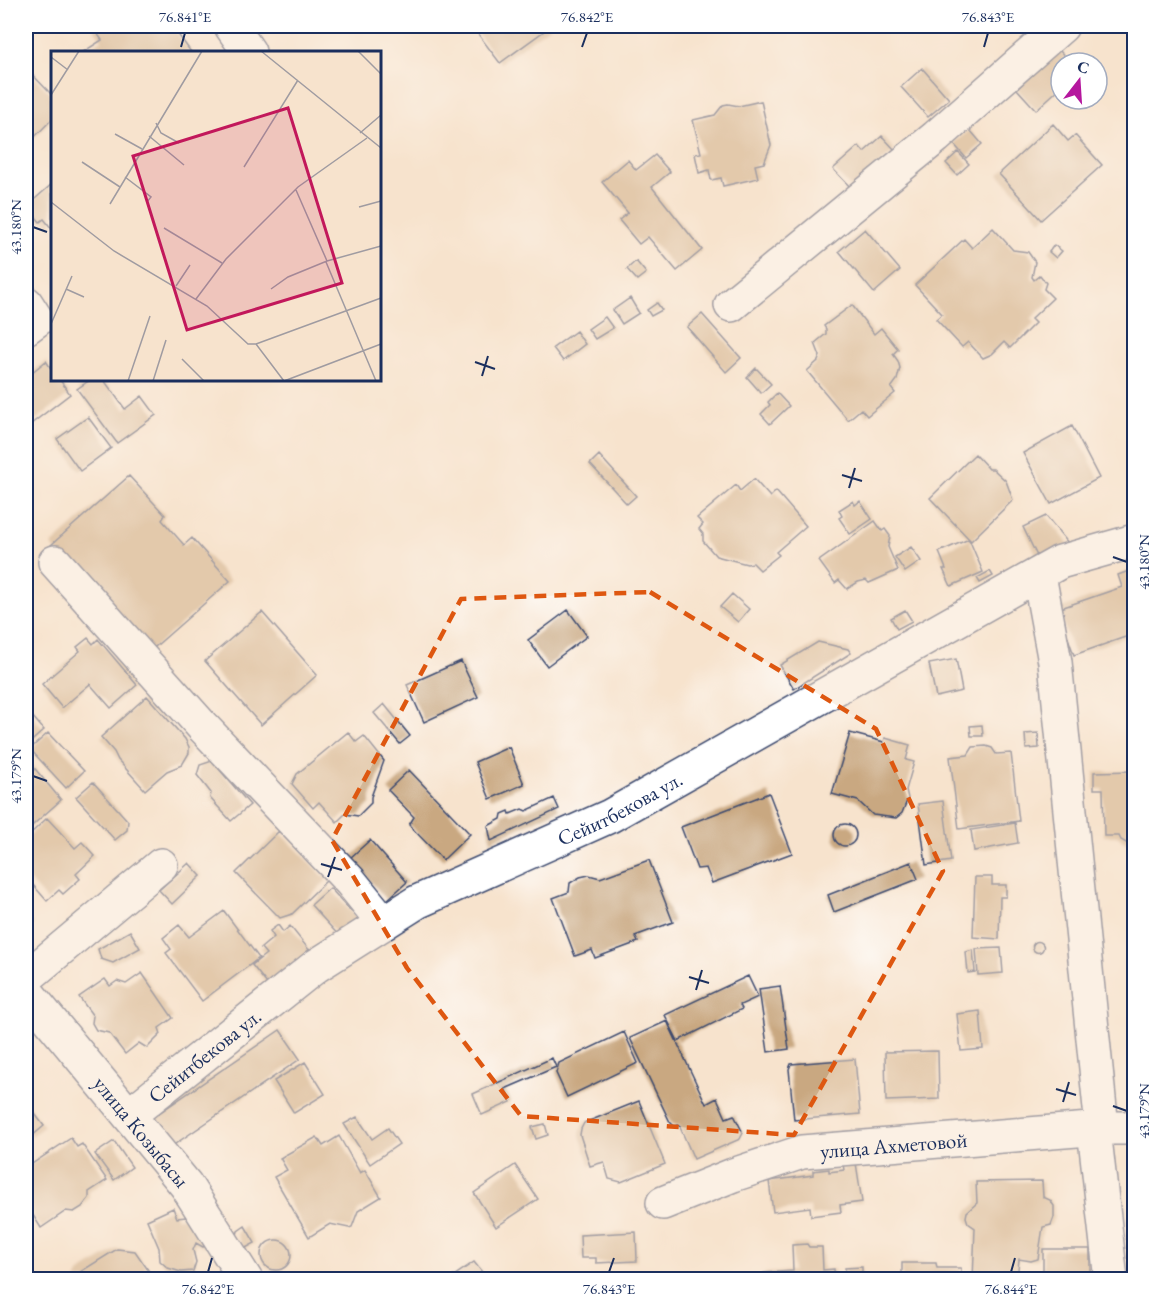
<svg xmlns="http://www.w3.org/2000/svg" width="1160" height="1305" viewBox="0 0 1160 1305" font-family="'EB Garamond',serif">
<style>
.building{fill:#c9a881}
.lines{fill:none;stroke-linecap:round;stroke-linejoin:round}
.minor-casing{stroke:#3c4a6f;stroke-width:36}
.minor{stroke:#fff;stroke-width:33}
.marked{fill:none;stroke:#de5710;stroke-width:4.5;stroke-dasharray:12 8;stroke-linejoin:round}
.ticks{fill:none;stroke:#1b2f5e;stroke-width:2}
.labels{text-anchor:middle;dominant-baseline:central;stroke-width:4.5;stroke-linejoin:round;paint-order:stroke}
.street-label{font-size:21px;fill:#1b2f5e;stroke:#fff}
.inset-road{fill:none;stroke:#9f9ba1;stroke-width:1.5}
.view{fill:#c2185b;fill-opacity:0.15;stroke:#c2185b;stroke-width:3}
.inset-edge{fill:none;stroke:#1b2f5e;stroke-width:3}
.neatline{fill:none;stroke:#1b2f5e;stroke-width:2}
.ticks-label{font-size:15px;text-anchor:middle;fill:#1b2f5e}
</style>
<rect width="100%" height="100%" fill="#fff"/>
<filter id="ink" filterUnits="userSpaceOnUse"><feTurbulence type="fractalNoise" baseFrequency=".0167" numOctaves="2"/><feDisplacementMap in="SourceGraphic" scale="12" xChannelSelector="R" yChannelSelector="G"/><feConvolveMatrix kernelMatrix="1 2 1 2 8 2 1 2 1" color-interpolation-filters="sRGB"/></filter>
<filter id="wash" filterUnits="userSpaceOnUse"><feTurbulence type="fractalNoise" baseFrequency=".008" numOctaves="4" result="noise"/><feDisplacementMap in="SourceGraphic" scale="24" xChannelSelector="R" yChannelSelector="G"/><feGaussianBlur stdDeviation="1.35" result="paint"/><feColorMatrix in="noise" values="0 0 0 0 0 0 0 0 0 0 0 0 0 0 0 0 0 1.4 0 .05"/><feComposite in="paint" operator="in"/></filter>
<g filter="url(#wash)">
<rect width="100%" height="100%" fill="#f7e3cd"/>
<g id="blocks">
<path class="building" d="M99,26H172L191,52H83L102,40L94,29Z
M472,26H551L500,63Z
M959,26H980L961,31Z
M1059,50L1071,63H1061V87L1036,110L1017,89Z
M26,68L52,95V119L26,146Z
M922,68L949,99L928,117L901,87Z
M761,101L771,145L764,163L755,165L758,178L723,186L721,178L711,180L709,170L699,173L695,154L701,153L693,120L715,115L723,105L728,104L739,106Z
M1053,124L1068,141L1075,135L1102,165L1041,220L999,174Z
M970,130L982,144L966,158L953,143Z
M882,136L895,150L852,189L833,169L859,146L864,152Z
M958,152L969,164L957,175L946,163Z
M655,155L670,172L652,187L702,250L677,271L648,237L639,244L619,220L628,213L602,182L628,160L636,170Z
M52,184V229L44,219L40,222L27,206Z
M993,228L1013,250L1028,252L1035,262L1032,277L1034,280L1040,275L1046,283L1044,289L1053,298L1031,319L1035,323L1010,348L1004,342L992,354L983,358L968,342L962,347L936,319L942,314L915,285L964,239L972,248Z
M865,229L900,270L874,293L839,251Z
M1054,245L1062,251L1056,258L1049,252Z
M636,261L646,273L637,280L627,269Z
M630,298L639,313L622,324L613,310Z
M657,303L662,310L651,316L647,310Z
M852,305L874,334L881,328L898,349L893,354L898,361L900,368L897,380L891,388L895,393L867,416L861,409L848,420L807,371L818,361L820,356L815,343L826,334V329L824,326Z
M702,314L741,358L726,372L687,327Z
M605,317L613,328L595,339L588,329Z
M576,331L585,344L563,361L553,348Z
M46,361L52,370V380H60L70,394L27,427L26,424V377Z
M756,368L771,384L761,393L747,377Z
M90,380H104L125,409L142,396L156,415L117,443L77,389Z
M777,393L789,406L770,424L761,414L770,405L768,402Z
M88,417L111,448L80,471L57,439Z
M1072,426L1099,478L1051,504L1023,453Z
M975,454L989,469H993L1006,481L1013,500L971,541L930,498Z
M599,455L636,496L627,504L590,464Z
M129,476L165,515L162,520L184,545L192,538L230,581L148,653L51,545Z
M754,479L770,497L776,491L806,526L776,552L779,555L760,570L753,563L747,564L716,556L703,541V534L699,529L703,524L697,518L736,485L740,491Z
M853,501L855,505L860,501L872,519L850,534L839,518L842,516L839,510Z
M1046,516L1069,544L1038,558L1023,527Z
M875,521L882,531L885,529L890,536L888,547L898,570L869,583L866,580L858,582L847,589L839,580L835,583L819,561Z
M969,539L983,572L951,586L943,569H946L939,552Z
M911,547L921,561L905,572L895,557Z
M1134,569V634L1074,655L1058,609L1122,587L1118,575Z
M990,571L993,576L980,583L977,578Z
M732,594L749,609L738,622L720,607Z
M568,610L587,636L547,666L528,640Z
M905,610L912,621L897,629L891,618Z
M262,612L317,675L261,725L205,661Z
M88,638L93,644L98,639L137,685L111,708L90,684L62,708L42,684L80,651L77,647Z
M818,642L848,649L851,653L794,689L780,665Z
M956,659L962,691L936,697L929,664Z
M461,661L478,697L424,722L407,685Z
M147,696L185,739L189,747V753L182,765L167,771L145,790L118,760L114,752L101,737Z
M384,704L410,736L400,744L374,713Z
M26,709L44,730L26,746Z
M982,725L983,736H971L970,726Z
M348,732L356,742L364,736L384,761L371,797V803L358,816L345,814L337,822L319,802L313,808L292,784L297,774Z
M48,733L84,771L66,788L30,749Z
M850,733L884,742L885,738L910,745L906,760L914,762L906,790L908,798L902,813L896,818L873,815L858,801L832,794Z
M1038,733L1039,748L1026,749L1025,734Z
M986,746L992,748L996,754L1011,753L1019,821L959,829L950,757L968,755L973,747Z
M509,747L524,784L490,799L475,762Z
M26,758L61,800L26,831Z
M212,761L250,805L231,821L210,798L211,793L197,775L200,765Z
M409,770L470,834L443,860L409,825L414,817L388,790Z
M1134,771V843L1128,844L1121,840L1119,836H1104L1103,789H1094V772Z
M93,782L128,821L127,830L115,840L76,797Z
M769,793L792,853L712,883L706,868L697,869L681,827Z
M554,798L559,809L491,841L488,826L501,819L502,814L509,811L510,814L522,809L526,811Z
M943,801L951,861L926,865L918,804Z
M47,818L75,848L82,842L95,856L76,874L80,879L63,894L59,890L47,901L26,877V838Z
M1015,823L1018,843L974,851L971,830Z
M834 835a11 11 0 1 1 22 0a11 11 0 1 1-22 0Z
M279,831L327,880L292,914L280,918L236,873Z
M370,840L407,882L387,900L350,858Z
M649,860L673,922L635,936L638,942L595,958L592,950L575,956L553,898L569,892L570,883L580,877L589,875L600,878Z
M911,862L918,879L834,912L828,895Z
M189,863L201,876L172,904L159,890Z
M975,877H992V885H1006V897H1000L999,939L973,937Z
M330,888L360,921L341,938L311,905Z
M224,911L259,958L202,1001L166,953L171,949L163,938L179,925L189,937Z
M26,914L34,924L26,931Z
M278,925L283,932L290,926L314,956L271,989L252,965L266,954L261,948L274,937L270,931Z
M130,931L140,948L113,963L101,959L98,949Z
M1032.5 947a5.5 5.5 0 1 1 11 0a5.5 5.5 0 1 1-11 0Z
M1001,948L1003,973L978,975L976,949Z
M973,950L975,972L968,973L966,952Z
M142,973L173,1018L159,1028L161,1034L147,1048L139,1043L125,1054L109,1033L96,1030L92,1023L93,1016L79,997L105,979L110,986L117,981L126,984Z
M748,976L758,997L740,1005L742,1009L678,1041L665,1015Z
M780,986L789,1049L768,1052L759,989Z
M980,1011L983,1049L961,1051L957,1014Z
M667,1021L706,1104L717,1098L726,1118L734,1115L743,1133L740,1139L694,1159L679,1125L674,1126L670,1122L630,1038Z
M280,1030L300,1059L172,1146L152,1118Z
M624,1032L638,1063L567,1097L556,1073L559,1063Z
M938,1051L939,1099L886,1101L885,1052Z
M552,1058L556,1067L505,1089L511,1102L482,1115L473,1094Z
M855,1059L860,1114L794,1120L789,1069L791,1064Z
M305,1062L325,1094L294,1113L274,1081Z
M639,1101L665,1164L621,1182L609,1179L604,1162L590,1166L580,1135L581,1129L584,1123Z
M26,1102L44,1126L32,1136L26,1132Z
M357,1117L372,1139L388,1128L399,1144L370,1164L344,1124Z
M545,1124L548,1135L536,1139L532,1127Z
M339,1136L360,1173L365,1170L381,1197L358,1211L352,1227L349,1228L330,1224L309,1237L274,1177L287,1170L280,1158L317,1137L323,1146Z
M71,1138L77,1147L82,1144L107,1180L89,1192V1198L82,1207L74,1212L66,1211L41,1228L26,1204V1168Z
M114,1141L132,1167L114,1180L95,1154Z
M856,1163L862,1202L840,1205L841,1212L811,1216L810,1207L773,1212L769,1181L813,1175V1171L829,1169V1172L844,1170L843,1164Z
M515,1165L538,1199L496,1227L474,1193Z
M1042,1181L1043,1197L1050,1200L1054,1206V1217L1051,1225L1043,1227L1038,1259L1031,1261L1019,1259L1017,1280H973L975,1228L968,1223L966,1217L967,1212L977,1203L976,1182Z
M173,1208L177,1218L186,1217L199,1228L209,1242L203,1247L196,1243L193,1250L196,1262L193,1271L181,1272L168,1268L160,1261L159,1248L147,1220Z
M245,1226L255,1243L244,1249L237,1235L238,1231Z
M636,1232L637,1261L596,1263V1258H581L580,1235Z
M261 1255a15 15 0 1 1 30 0a15 15 0 1 1-30 0Z
M807,1244L809,1247H822L823,1270L834,1269L835,1280H765L764,1273L793,1271L792,1245Z
M117,1249L135,1251L155,1280H76L80,1272Z
M1043,1249H1090V1280H1043Z
M474,1262L482,1272L471,1280H448Z
M902,1263H936L937,1268H961V1280H902Z
M862,1267V1280H845V1268Z"/>
</g>
</g>
<g filter="url(#ink)">
<use href="#blocks" fill-opacity="0" stroke="#3c4a6f" stroke-width="1.5"/>
<g class="lines">
<g class="minor-casing">
<g id="minor">
<path d="M231,26L249,52"/>
<path d="M26,303L37,320L26,328"/>
<path d="M731,305L936,137L1062,26"/>
<path d="M55,562L203,727L350,881L384,923"/>
<path d="M1039,575L1055,662L1102,1128"/>
<path d="M26,978L161,865"/>
<path id="s1" d="M26,991L186,1185L246,1280"/>
<path id="s2" d="M129,1115L316,966L417,902L610,816L1060,562L1134,541"/>
<path d="M1094,1129L1111,1280"/>
<path id="s3" d="M663,1203L733,1175L802,1152L1102,1128H1134"/>
</g>
</g>
<use href="#minor" class="minor"/>
</g>
</g>
<path d="M0 0H1160V1305H0ZM650,592L876,729L943,871L794,1135L521,1116L407,968L332,840L461,599Z" fill="#f7e3cd" fill-opacity=".55" fill-rule="evenodd"/>
<path class="marked" d="M650,592L876,729L943,871L794,1135L521,1116L407,968L332,840L461,599Z"/>
<path class="ticks" d="M181,47L185,33M582,47L587,33M984,47L988,33M33,227L47,232M475,362L495,369M482,376L488,356M842,475L862,481M849,488L855,468M1113,557L1127,562M33,776L47,781M321,864L342,870M328,877L335,857M689,977L709,983M696,990L702,970M1056,1089L1076,1095M1063,1102L1069,1082M1113,1106L1127,1111M208,1272L212,1258M609,1272L614,1258M1011,1272L1015,1258"/>
<g class="labels">
<g class="street-label">
<text stroke="none"><textPath href="#s2" startOffset="582">Сейитбекова ул.</textPath></text>
<text stroke="none"><textPath href="#s2" startOffset="96">Сейитбекова ул.</textPath></text>
<text stroke="none"><textPath href="#s1" startOffset="182">улица Козыбасы</textPath></text>
<text stroke="none"><textPath href="#s3" startOffset="240">улица Ахметовой</textPath></text>
</g>
</g>
<g transform="translate(51 51)">
<rect width="330" height="330" fill="#f7e3cd"/>
<path class="inset-road" d="M210,0L330,97M307,0L330,23M0,6L17,19M0,44L28,0M105,72L110,82L128,92M309,82L330,64M64,83L91,98M98,85L133,114M31,111L69,136M193,116L247,29M74,126L100,146L96,151M245,139L276,210M0,151L63,200L156,255L197,293H205L233,330L330,293M59,153L151,0M308,156L330,150M113,177L171,212M275,211L325,330M125,235L139,214M15,238L33,246M220,238L237,226L276,210L330,195M145,248L175,208L247,136L316,87M0,273L21,225M205,293L330,247M131,308L153,330M77,330L99,265M102,330L115,289"/>
<path class="view" d="M237,57L291,232L136,279L82,105Z"/>
<rect width="330" height="330" class="inset-edge"/>
</g>
<rect width="1160" height="1305" fill="none" stroke="#fff" stroke-width="66"/>
<g transform="translate(1079 81) rotate(17)"><circle r="28" fill="#ffffff" stroke="#a4acbf" stroke-width="1.5"/>
<path d="M0-4.5L10 22L0 15L-10 22Z" fill="#b5179e"/>
<text y="-9" font-size="16" font-weight="bold" text-anchor="middle" fill="#1b2f5e">С</text>
</g>
<rect x="33" y="33" width="1094" height="1239" class="neatline"/>
<g class="ticks-label">
<text x="185" y="22">76.841°E</text>
<text x="587" y="22">76.842°E</text>
<text x="988" y="22">76.843°E</text>
<text transform="translate(16 227) rotate(-90)" y="5">43.180°N</text>
<text transform="translate(1144 562) rotate(-90)" y="5">43.180°N</text>
<text transform="translate(16 776) rotate(-90)" y="5">43.179°N</text>
<text transform="translate(1144 1111) rotate(-90)" y="5">43.179°N</text>
<text x="208" y="1294">76.842°E</text>
<text x="609" y="1294">76.843°E</text>
<text x="1011" y="1294">76.844°E</text>
</g>
</svg>
